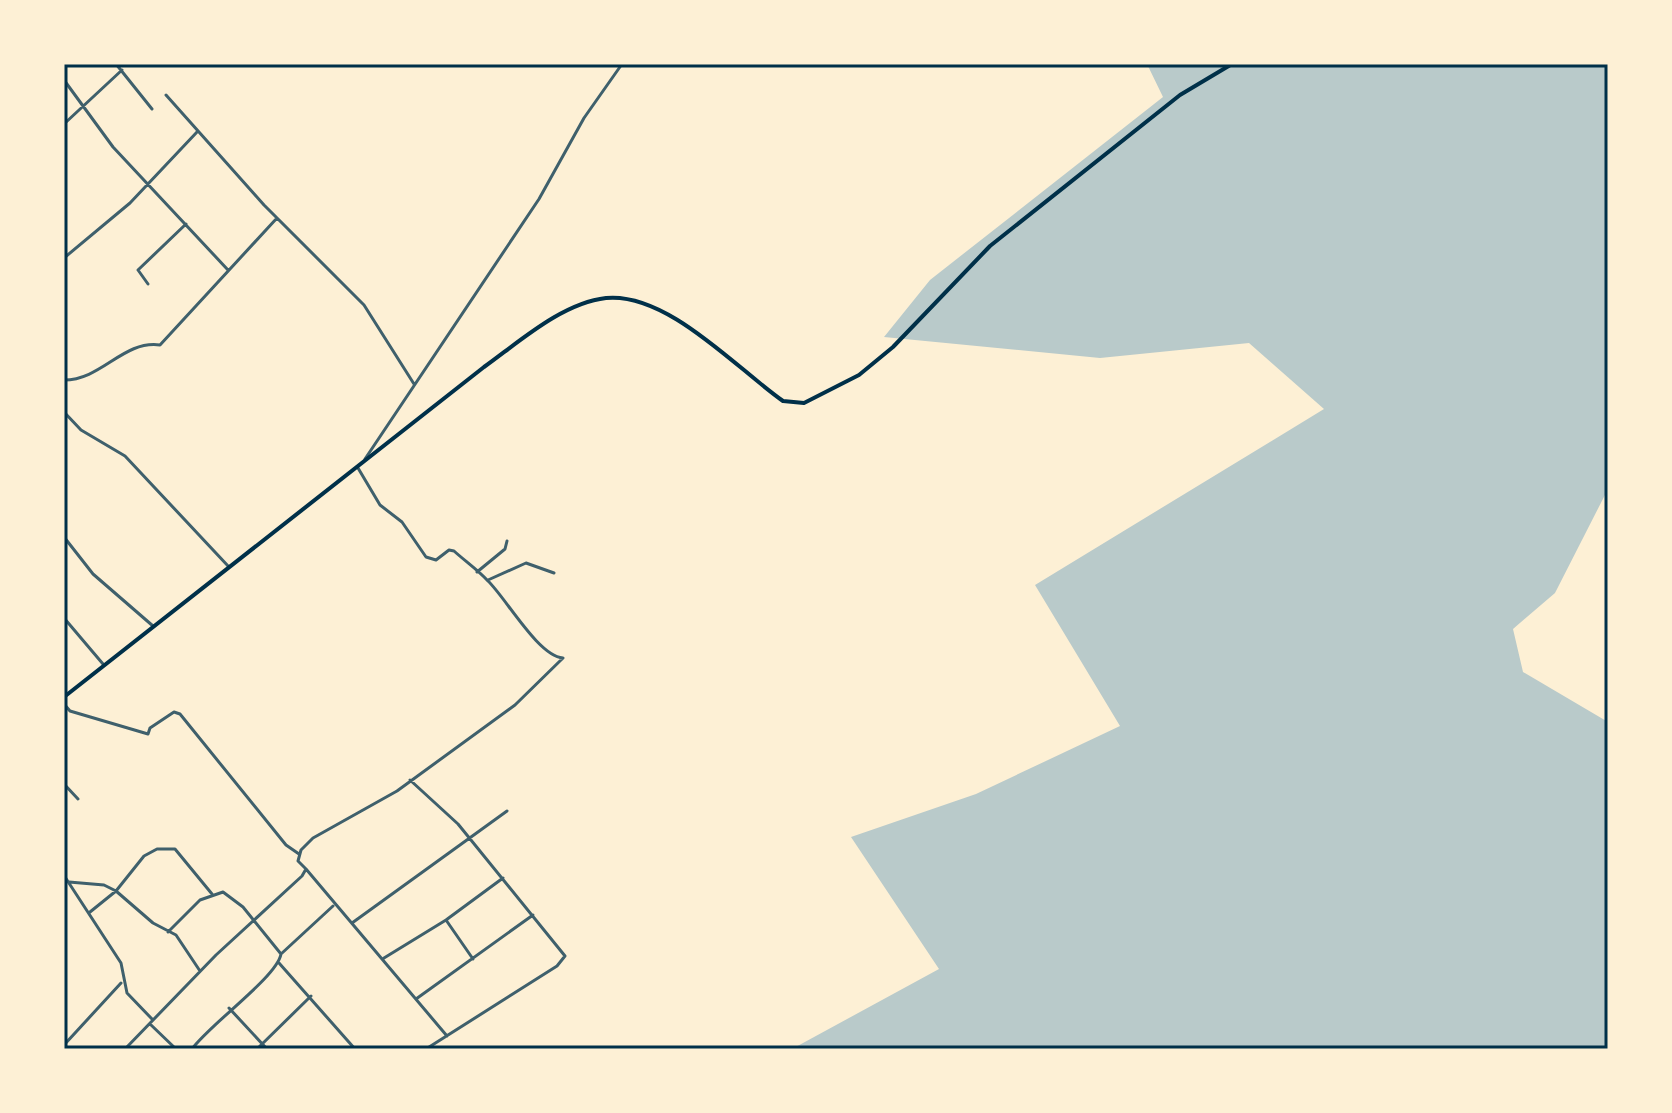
<svg xmlns="http://www.w3.org/2000/svg" width="1672" height="1113" viewBox="0 0 1672 1113" font-family="Montserrat,sans-serif">
<style>
.green{fill:#b9caca}
.lines{fill:none;stroke-linecap:round;stroke-linejoin:round}
.minor{stroke:#3f606c;stroke-width:3}
.secondary{stroke:#003049;stroke-width:4}
.neatline{fill:none;stroke:#003049;stroke-width:3}
</style>
<rect width="100%" height="100%" fill="#fdf0d5"/>
<path class="green" d="M1147,64H1608V489L1555,593L1513,629L1523,672L1608,722V1049H792L939,969L851,837L976,794L1120,726L1035,585L1324,409L1249,343L1100,358L884,337L930,280L1163,97Z"/>
<g class="lines">
<path class="minor" d="M116,64L152,109
M64,80L113,147L228,270
M166,95L264,205L364,305L414,384
M64,124L122,70
M64,258L130,203L197,132
M148,284L138,270L186,224
M64,380C102,380 123,340 160,345L277,218
M64,412L81,430L125,456L229,567
M365,459L539,199L584,118L622,64
M64,537L93,574L153,626
M477,572L505,549L507,541
M488,580L526,563L554,573
M64,618L103,664
M64,704L70,711L148,734L150,728L174,712L180,714L286,845L299,854
M410,780L458,824L565,956L557,966L426,1049
M64,784L78,799
M64,865L65,877L121,963L127,993L152,1019
M306,869L447,1036
M69,882L104,885L116,891L153,923L176,935L200,971
M90,912L116,891L144,856L157,849H175L212,894
M446,920L473,959
M352,923L507,811
M168,932L200,900L223,892L243,907L281,954
M384,958L446,920L503,878
M279,963L355,1049
M416,999L533,915
M229,1008L267,1049
M150,1024L176,1049
M64,1045L121,983
M125,1049L216,955L302,876L306,869L298,861L301,850L313,838L397,791L515,705L563,658C538,656 506,598 488,581C478,570 465,561 454,551L449,550L436,560L426,557L402,522L380,505L358,468
M192,1049C210,1024 277,977 281,954L333,906
M257,1049L311,996"/>
<path class="secondary" d="M64,697L484,367C519,342 562,303 606,298C667,292 736,368 783,401L804,403L859,375L893,347L990,246L1180,95L1232,64"/>
</g>
<rect width="1672" height="1113" fill="none" stroke="#fdf0d5" stroke-width="132"/>
<rect x="66" y="66" width="1540" height="981" class="neatline"/>
</svg>
